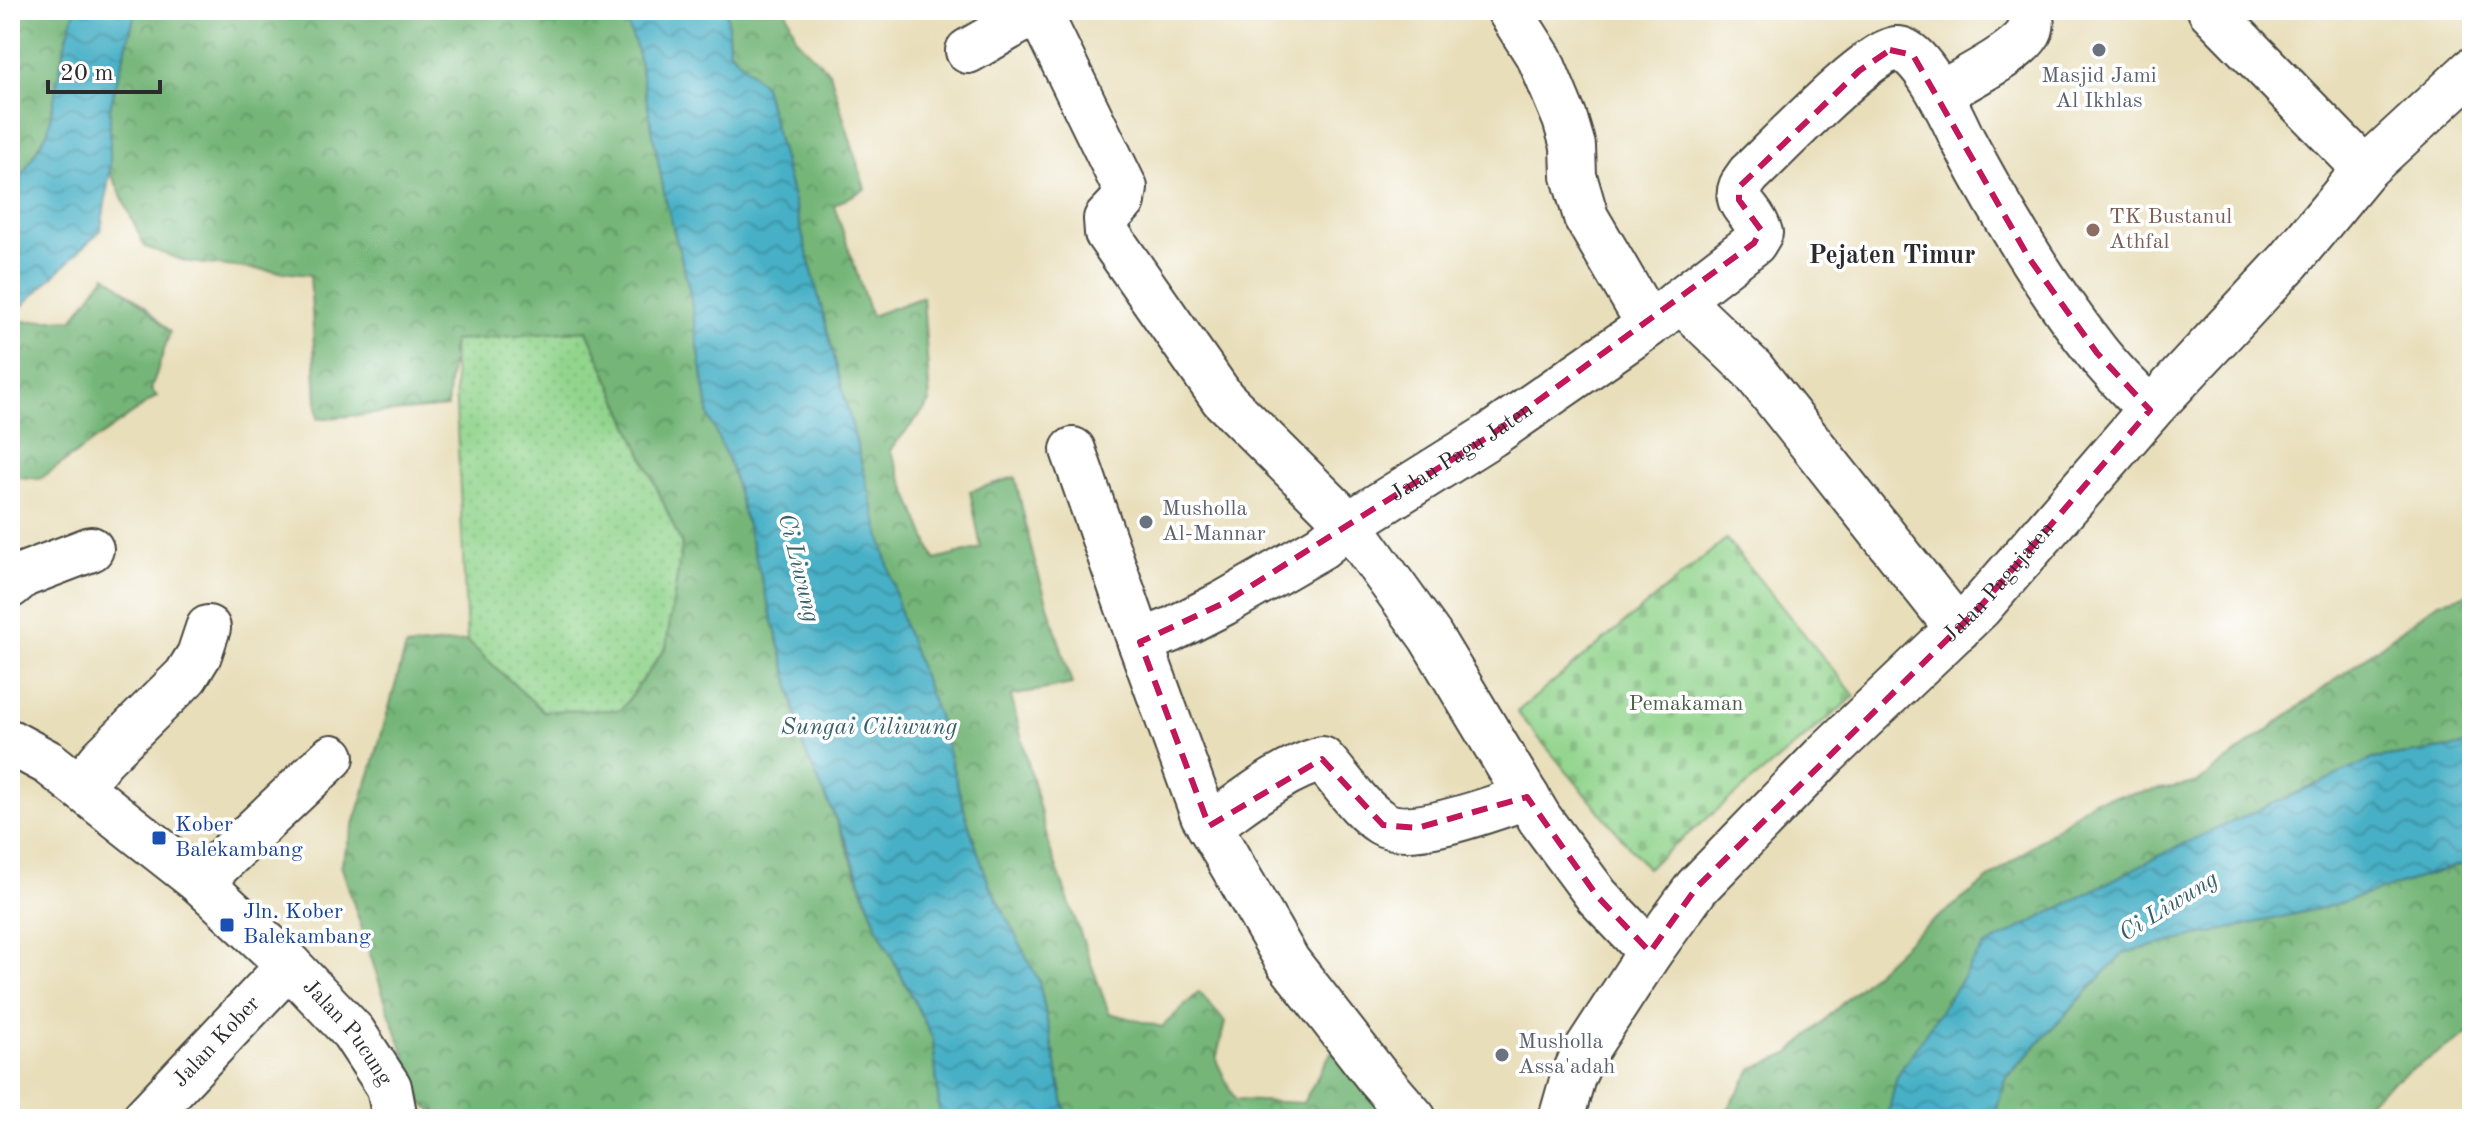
<svg xmlns="http://www.w3.org/2000/svg" width="2482" height="1129" viewBox="0 0 2482 1129" font-family="'Old Standard TT',serif">
<style>
.green{fill:url(#green-dots);stroke:#5e805c;stroke-width:2}
.forest{fill:url(#forest-crowns);stroke:#507052;stroke-width:2}
.cemetery{fill:url(#cemetery-stones);stroke:#5e805c;stroke-width:2}
.water{fill:url(#water-waves);stroke:#396e78;stroke-width:2}
.lines{fill:none;stroke-linecap:round;stroke-linejoin:round}
.minor-casing{stroke:#474640;stroke-width:48}
.minor{stroke:#fff;stroke-width:44}
.marked{fill:none;stroke:#c2185b;stroke-width:6;stroke-dasharray:16 10;stroke-linejoin:round}
.worship-dot{fill:#6b7280;stroke:#fff;stroke-width:3}
.education-dot{fill:#8d6e63;stroke:#fff;stroke-width:3}
.transit-dot{fill:#1a4fb4;stroke:#fff;stroke-width:3}
.labels{text-anchor:middle;dominant-baseline:central;stroke-width:7;stroke-linejoin:round;paint-order:stroke}
.worship-label{font-size:22px;fill:#5b616d;stroke:#fff;text-anchor:start}
.education-label{font-size:22px;fill:#785e54;stroke:#fff;text-anchor:start}
.street-label{font-size:22px;fill:#2b2b2b;stroke:#fff}
.park-label{font-size:22px;fill:#4a5e48;stroke:#fff}
.transit-label{font-size:22px;fill:#164399;stroke:#fff;text-anchor:start}
.water-label{font-size:24px;font-style:italic;fill:#366069;stroke:#fff}
.quarter-label{font-size:26px;font-weight:bold;fill:#2b2b2b;stroke:#fff}
</style>
<defs>
<pattern id="green-dots" width="8" height="8" patternUnits="userSpaceOnUse" patternTransform="scale(2)"><rect width="8" height="8" fill="#91d48c"/><path d="M2 2h.1M6 6h.1" fill="none" stroke="#7db679" stroke-width="1.8" stroke-linecap="round"/></pattern>
<pattern id="forest-crowns" width="20" height="18" patternUnits="userSpaceOnUse" patternTransform="scale(2)"><rect width="20" height="18" fill="#74b678"/><path d="M2 6a3 3 0 1 1 6 0M12 15a3 3 0 1 1 6 0" fill="none" stroke="#5f9463"/></pattern>
<pattern id="cemetery-stones" width="16" height="16" patternUnits="userSpaceOnUse" patternTransform="scale(2)"><rect width="16" height="16" fill="#91d48c"/><path d="M2 7V4a2 2 0 0 1 4 0v3zM10 15v-3a2 2 0 0 1 4 0v3z" fill="#7db679"/></pattern>
<pattern id="water-waves" width="16" height="10" patternUnits="userSpaceOnUse" patternTransform="scale(2)"><rect width="16" height="10" fill="#47b0c6"/><path d="M0 5q4-4 8 0t8 0" fill="none" stroke="#3b8fa1"/></pattern>
</defs>
<rect width="100%" height="100%" fill="#fff"/>
<filter id="ink" filterUnits="userSpaceOnUse"><feTurbulence type="fractalNoise" baseFrequency=".0125" numOctaves="2"/><feDisplacementMap in="SourceGraphic" scale="16" xChannelSelector="R" yChannelSelector="G"/><feConvolveMatrix kernelMatrix="1 2 1 2 8 2 1 2 1" color-interpolation-filters="sRGB"/></filter>
<filter id="wash" filterUnits="userSpaceOnUse"><feTurbulence type="fractalNoise" baseFrequency=".006" numOctaves="4" result="noise"/><feDisplacementMap in="SourceGraphic" scale="32" xChannelSelector="R" yChannelSelector="G"/><feGaussianBlur stdDeviation="1.8" result="paint"/><feColorMatrix in="noise" values="0 0 0 0 0 0 0 0 0 0 0 0 0 0 0 0 0 1.4 0 .05"/><feComposite in="paint" operator="in"/></filter>
<g filter="url(#wash)">
<rect width="100%" height="100%" fill="#e8deba"/>
<path class="green" d="M587,330L682,545L666,647L621,710L543,711L467,641L453,341Z"/>
<path class="forest" d="M10,10H75L64,48L48,131L10,196Z
M136,10H622L637,49L665,197L689,288L709,417L731,467L789,680L802,745L835,817L878,929L933,1039L940,1119H447L422,1103L388,1009L341,865L372,768L406,647L467,641L543,711L621,710L666,647L682,545L587,330L453,341L447,407L318,419L310,275L188,262L145,247L110,171V108Z
M727,10H786L797,40L830,73L865,189L834,205L871,316L923,297L930,403L890,450L935,560L981,548L970,491L1015,477L1033,556L1072,684L1011,696L1050,849L1109,1013L1162,1027L1199,992L1225,1022L1216,1060L1235,1100L1303,1103L1332,1051L1398,1119H1067L1039,981L989,884L968,823L939,719L903,623L764,86L729,50Z
M106,275L145,306L170,332L151,390L157,396L40,479L10,476V322L73,319Z
M2472,593V745L2373,759L2174,848L1897,1076L1887,1119H1722L1752,1069L1789,1054L1911,938L2093,800L2197,783L2439,602Z
M2472,861V1032L2393,1081L2348,1119H1994L2005,1080L2123,953L2330,906Z"/>
<path class="cemetery" d="M1726,539L1855,696L1647,868L1517,712Z"/>
<path class="water" d="M75,10H136L110,108V171L101,230L10,318V196L48,131L64,48Z
M622,10H727L729,50L764,86L903,623L939,719L968,823L989,884L1039,981L1067,1119H940L933,1039L878,929L845,839L802,745L789,680L731,467L709,417L689,288L665,197L637,49Z
M2472,745V861L2330,906L2123,953L2005,1079L1994,1119H1887L1897,1076L1982,948L2174,848L2373,759Z"/>
</g>
<g filter="url(#ink)">
<g class="lines">
<g class="minor-casing">
<g id="minor">
<path d="M1038,10L1125,188L1123,201L1106,219L1107,233L1223,399L1349,524L1430,636L1540,819L1597,896L1650,952"/>
<path d="M2210,10L2365,169"/>
<path d="M968,51L1039,10"/>
<path d="M1940,94C1960,81 2026,50 2031,28C2033,22 2030,16 2028,10"/>
<path d="M1680,300L1754,243L1760,233C1753,206 1725,204 1749,174C1774,151 1869,50 1897,49C1921,48 1953,119 1963,140C2002,214 2044,285 2096,351C2112,372 2132,390 2150,410"/>
<path d="M1657,319L1680,300L1752,369L1958,629"/>
<path id="s1" d="M1073,450L1140,642L1171,630L1224,603L1321,547L1349,524L1491,435L1649,325L1586,217L1574,176L1573,146L1565,119L1540,59L1509,10"/>
<path d="M10,586L23,575L91,549"/>
<path d="M1140,642L1203,815L1288,962L1376,1075L1414,1119"/>
<path id="s2" d="M10,742L49,763L200,882L289,965L353,1032L389,1087L395,1119"/>
<path d="M80,786L103,758L186,676L199,655L208,628"/>
<path d="M1209,826C1244,802 1281,770 1322,759C1341,779 1358,808 1382,823C1411,841 1494,807 1527,797"/>
<path d="M200,882L332,757"/>
<path id="s3" d="M144,1119L289,965"/>
<path id="s4" d="M1561,1119L1573,1077L1583,1055L1650,952L1697,887L1825,755L1979,608L2150,410L2289,261L2365,169L2472,70"/>
</g>
</g>
<use href="#minor" class="minor"/>
</g>
</g>
<path class="marked" d="M1890,50L1913,55L2029,258L2097,353L2150,410L1979,608L1697,887L1650,952L1597,896L1527,797L1417,828L1383,825L1322,759L1209,826L1140,642L1224,603L1491,435L1754,243L1761,230L1739,200V187L1859,71Z"/>
<g class="worship-dot">
<circle cx="2099" cy="50" r="8"/>
<circle cx="1146" cy="522" r="8"/>
<circle cx="1502" cy="1055" r="8"/>
</g>
<circle class="education-dot" cx="2093" cy="230" r="8"/>
<g class="transit-dot">
<rect x="151" y="830" width="16" height="16" rx="4"/>
<rect x="219" y="917" width="16" height="16" rx="4"/>
</g>
<g class="labels">
<g class="worship-label">
<text x="2099" y="76" text-anchor="middle">Masjid Jami<tspan x="2099" dy="25">Al Ikhlas</tspan></text>
<text x="1162" y="509">Musholla<tspan x="1162" dy="25">Al-Mannar</tspan></text>
<text x="1518" y="1042">Musholla<tspan x="1518" dy="25">Assa'adah</tspan></text>
</g>
<g class="education-label">
<text x="2109" y="217">TK Bustanul<tspan x="2109" dy="25">Athfal</tspan></text>
</g>
<g class="street-label">
<text stroke="none"><textPath href="#s1" startOffset="578">Jalan Pagu Jaten</textPath></text>
<text stroke="none"><textPath href="#s4" startOffset="700">Jalan Pagujaten</textPath></text>
<text stroke="none"><textPath href="#s2" startOffset="448">Jalan Pucung</textPath></text>
<text stroke="none"><textPath href="#s3" startOffset="106">Jalan Kober</textPath></text>
</g>
<g class="park-label">
<text x="1686" y="704">Pemakaman</text>
</g>
<g class="transit-label">
<text x="175" y="825">Kober<tspan x="175" dy="25">Balekambang</tspan></text>
<text x="243" y="912">Jln. Kober<tspan x="243" dy="25">Balekambang</tspan></text>
</g>
<g class="water-label">
<text transform="translate(798 568) rotate(76)">Ci Liwung</text>
<text x="869" y="728">Sungai Ciliwung</text>
<text transform="translate(2169 907) rotate(-32)">Ci Liwung</text>
</g>
<g class="quarter-label">
<text x="1892" y="256">Pejaten Timur</text>
</g>
</g>
<rect width="2482" height="1129" fill="none" stroke="#fff" stroke-width="40"/>
<path d="M48 80v12h112v-12" fill="none" stroke="#2b2b2b" stroke-width="4"/>
<text x="60" y="80" font-size="24" fill="#2b2b2b" stroke="#ffffff" stroke-width="6" paint-order="stroke">20 m</text>
</svg>
